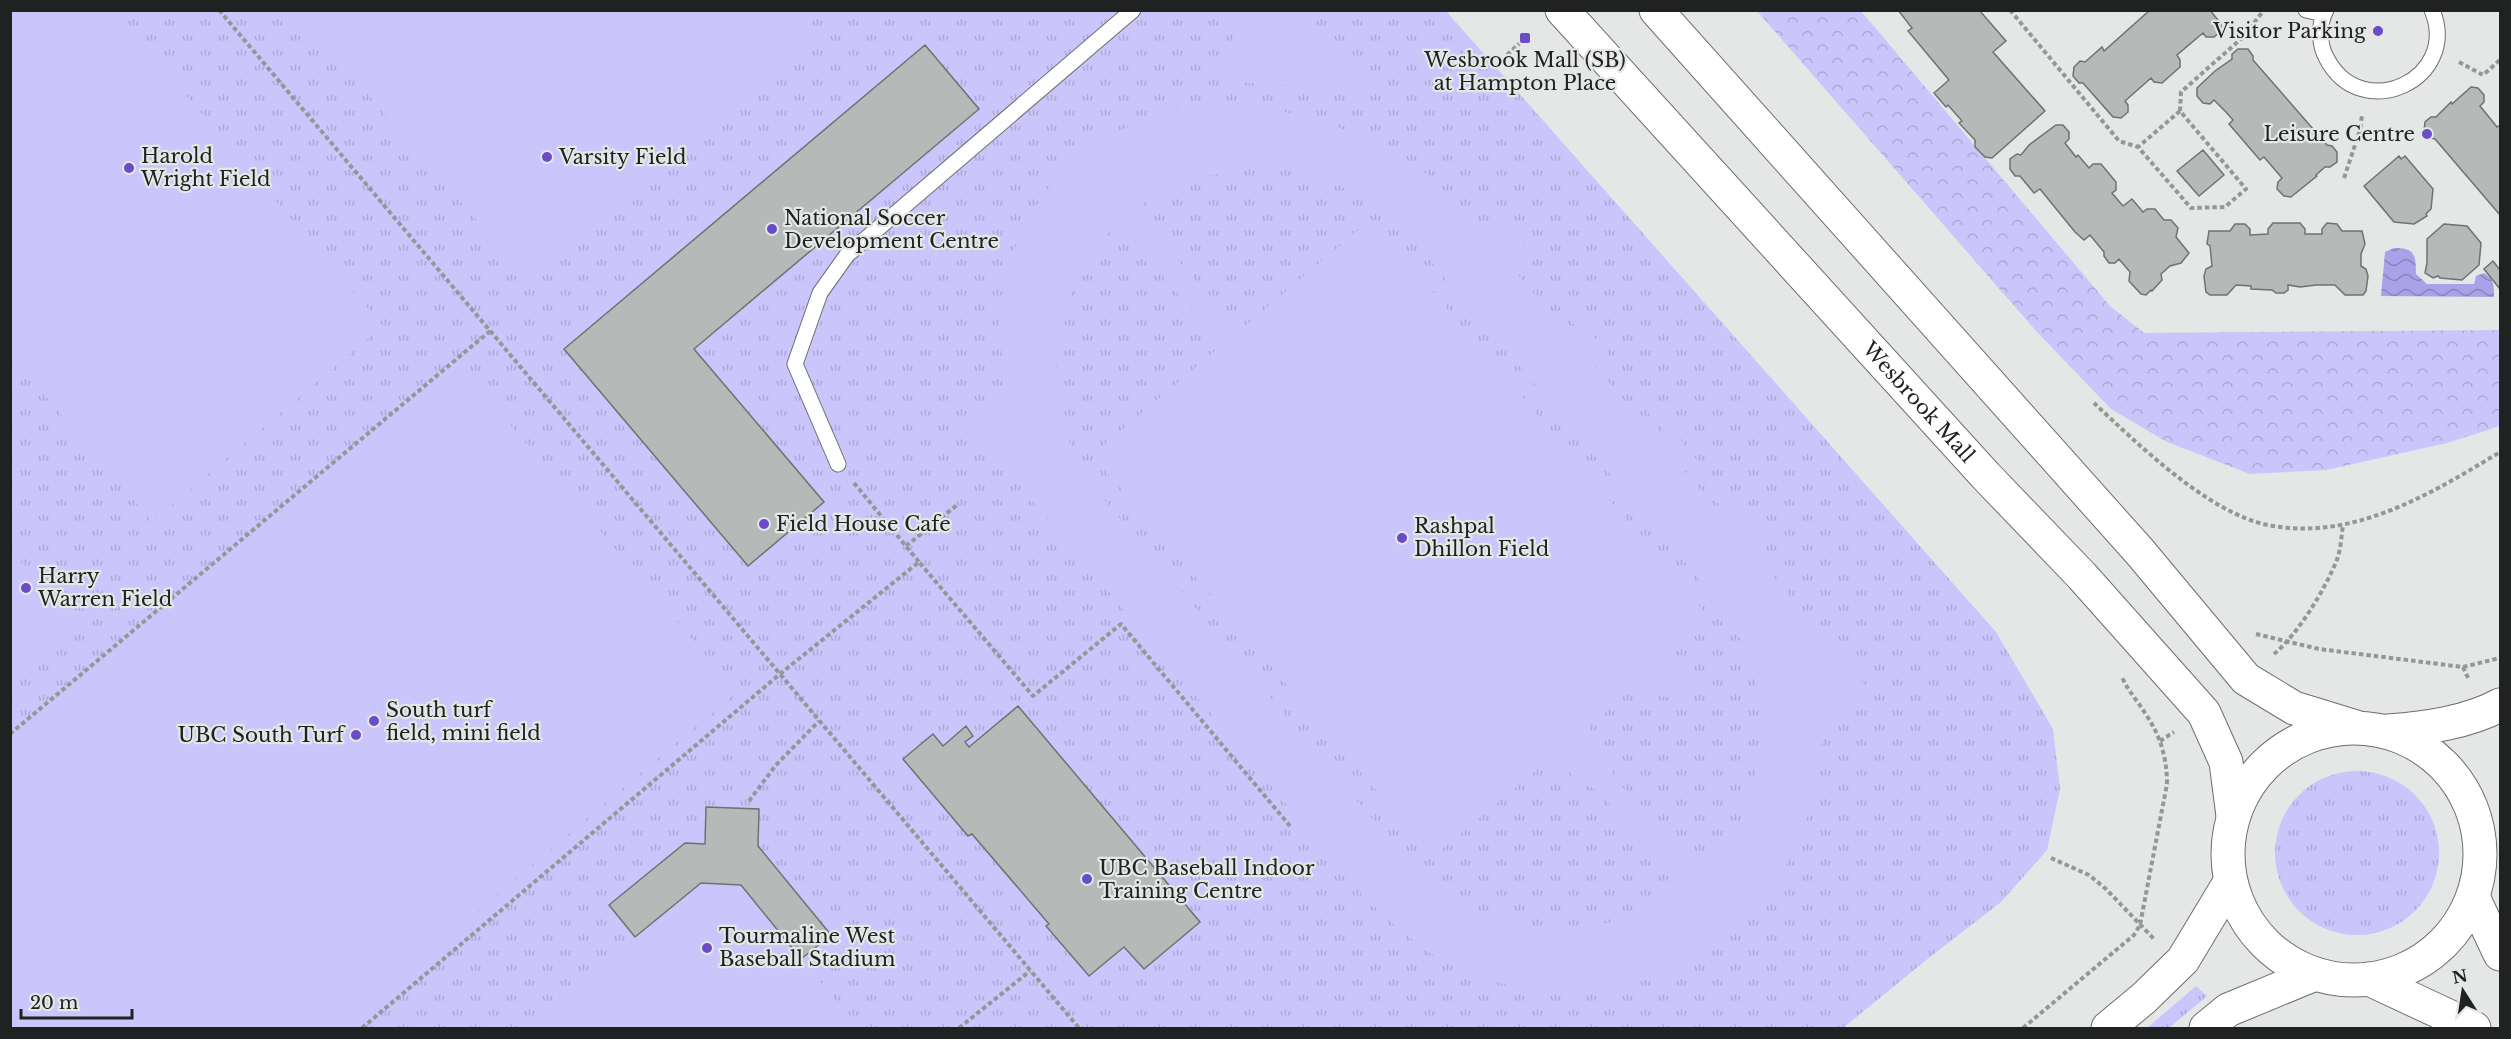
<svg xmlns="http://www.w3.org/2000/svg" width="2511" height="1039" viewBox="0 0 2511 1039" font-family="'Libre Baskerville',serif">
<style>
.grass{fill:url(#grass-tufts)}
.forest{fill:url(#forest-crowns)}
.pitch{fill:#cac5fa;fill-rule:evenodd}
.water{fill:url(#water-waves)}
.building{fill:#b5b9b7;stroke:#6f7270;stroke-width:1.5}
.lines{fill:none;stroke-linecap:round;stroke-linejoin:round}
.service-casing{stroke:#6d6f6e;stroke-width:17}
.tertiary-casing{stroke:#6d6f6e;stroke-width:35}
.secondary-casing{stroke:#6d6f6e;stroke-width:35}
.path{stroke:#949795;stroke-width:4;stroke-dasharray:4.5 3;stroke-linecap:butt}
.service{stroke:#fff;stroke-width:15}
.tertiary{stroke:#fff;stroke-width:33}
.secondary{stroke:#fff;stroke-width:33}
.poi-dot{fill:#694cc6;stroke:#e4e7e5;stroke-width:2}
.labels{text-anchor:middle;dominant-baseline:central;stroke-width:4.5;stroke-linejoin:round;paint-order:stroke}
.poi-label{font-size:20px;fill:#202221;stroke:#e4e7e5;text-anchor:start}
.street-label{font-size:20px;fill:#202221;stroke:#e4e7e5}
</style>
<defs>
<pattern id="grass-tufts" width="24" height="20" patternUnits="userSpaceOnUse" patternTransform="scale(1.5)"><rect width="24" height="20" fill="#cac5fa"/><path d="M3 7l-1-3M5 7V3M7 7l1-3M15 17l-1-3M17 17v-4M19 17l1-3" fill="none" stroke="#ada9d6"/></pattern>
<pattern id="forest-crowns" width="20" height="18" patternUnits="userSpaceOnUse" patternTransform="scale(1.5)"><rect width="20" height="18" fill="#cac5fa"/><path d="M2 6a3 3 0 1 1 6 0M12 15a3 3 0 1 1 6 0" fill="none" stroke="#ada9d6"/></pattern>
<pattern id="water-waves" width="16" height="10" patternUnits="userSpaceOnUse" patternTransform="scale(1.5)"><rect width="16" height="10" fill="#aaa1e9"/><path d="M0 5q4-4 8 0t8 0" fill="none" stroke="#8a83bc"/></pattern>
</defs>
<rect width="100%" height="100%" fill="#e4e7e5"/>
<path class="grass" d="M10,11H1446L1996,632L2053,729L2060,789L2047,850L2001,902L1930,957L1843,1028H11Z
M2275 853a82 82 0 1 1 164 0a82 82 0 1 1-164 0Z
M2196,986L2207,996L2169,1028H2147Z"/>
<path class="forest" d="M1757,11H1861L2110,306L2144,333L2500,330V426L2447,443L2326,470L2250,474L2167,442L2111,409L2037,332Z"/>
<path class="pitch" d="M796,10L817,34L528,280L296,11Z
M10,11H114L383,326L152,522L11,355Z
M1302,11L1365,69L1380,78L1379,90L1371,94L1357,89L1225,82C1227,57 1234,34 1244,11Z
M1238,104C1298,112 1364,130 1415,165C1433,177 1449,197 1465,212L1866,686L1823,720C1822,911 1662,1036 1478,977C1434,963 1399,929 1366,899L963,418L1007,381C1003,357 997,333 1000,308C1007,242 1047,171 1105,138C1125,126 1169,111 1192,107C1207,105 1223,105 1238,104ZM1252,168C1267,169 1285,168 1299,172C1348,184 1376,205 1411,238L1719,603C1734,626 1748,649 1755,677C1772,741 1753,832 1698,874L1615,778L1589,726L1630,691L1680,699L1692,669L1675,653L1712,621L1371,219L1245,326L1218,307L1135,210C1170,182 1209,174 1252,168ZM1118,224L1201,320L1216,350L1092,455L1433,857L1549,759L1599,792L1681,889C1593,952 1478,939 1406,859L1092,485C1053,424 1045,364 1071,296C1081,269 1096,244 1118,224Z
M1498,214L1533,258L1530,261L1724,492L1730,488L1766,533L1751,545L1715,500L1719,497L1525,266L1519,270L1483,226Z
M462,368L737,692L339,1028H11V749Z
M11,550L74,626L11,680H10Z
M701,883L741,885L858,1028H524Z"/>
<path class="water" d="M2394,248C2415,247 2416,256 2416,274L2427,284H2474L2476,276L2484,273C2494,279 2494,285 2494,297L2381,296L2385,252Z"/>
<path class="building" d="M1898,10H1979L2006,41L1993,52L2045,111L1992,158L1985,157L1975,147V140L1959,123L1962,121L1948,105L1946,107L1934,93L1949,80L1908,31L1912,28Z
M2150,10H2210L2221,24V31L2214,37H2206L2203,33L2177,55L2180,60V67L2162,83L2154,82L2151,78L2125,101L2128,105V112L2121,118L2113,117L2083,83H2079L2073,76L2074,67L2080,61L2085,62L2102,47L2104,51Z
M925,45L979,109L694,349L824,502L748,566L564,349Z
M2238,49H2248L2253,56V60L2327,145L2332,146L2337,152V162L2330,167H2325L2316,175L2317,176L2291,197L2284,196L2277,189L2278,182L2282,178L2264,157L2260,160L2229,124L2233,120L2226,112L2214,100L2210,104L2203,103L2197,96V88L2215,71L2232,59V54Z
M2471,87L2478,88L2484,95V102L2480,106L2497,127L2500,125V215L2435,139L2430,138L2424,132L2425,122L2431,117H2436L2451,102L2452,104Z
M2056,125H2063L2069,132V139L2065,143L2076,157L2078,155L2089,168L2093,164H2101L2116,182V190L2112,193L2123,206L2132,199L2143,212L2147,209H2155L2164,220H2171L2178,228L2176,237L2189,253L2181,263L2170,266L2161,274L2162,280L2152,291L2151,290L2146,295L2141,294L2129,281L2130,272L2119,259L2115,263H2109L2104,256V252L2090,235L2084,240L2075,232L2040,189L2034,193L2020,176H2015L2010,169V159L2017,154L2021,155L2029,145Z
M2203,150L2224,175L2199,196L2177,171Z
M2399,156L2401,159L2405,156L2433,189L2431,209L2426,214L2427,216L2414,224L2394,222L2364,186Z
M2273,223H2300L2305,229V234H2322V229L2327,223L2337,224L2342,231H2362L2365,244L2361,254V266L2366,269L2368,276L2366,291L2363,295H2345L2335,285H2316L2300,287L2288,285V290L2284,293H2276L2272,290L2251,289V286L2236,285L2227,295H2210L2206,292L2204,276L2206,269L2212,266L2210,246L2207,244L2209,231H2230L2235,224H2245L2250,229V235L2268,234V229Z
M2444,224L2467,226L2481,243L2479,265L2462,280L2440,278L2438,276L2433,278L2425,273L2427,263V239Z
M2493,261L2500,270V289L2484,269Z
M1018,706L1200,922L1144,969L1124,947L1089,976L1046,926L1049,924L972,834L968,836L903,759L933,734L943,746L966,726L973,736L965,742L969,747Z
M706,807L759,809L758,846L831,935L801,959L741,885L701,883L635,937L609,905L685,843L705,844Z"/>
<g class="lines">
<g class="service-casing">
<path id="service" d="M2306,10L2324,14
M2326,10C2318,25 2319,45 2327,59C2362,125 2461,79 2432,10
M838,464L795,364L820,293L847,255L1133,10"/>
</g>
<g class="tertiary-casing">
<path id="tertiary" d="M2473,897L2500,954
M2369,979L2474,1028"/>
</g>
<g class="secondary-casing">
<g id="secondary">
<path id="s1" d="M1562,10L1986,476L2082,576L2204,713L2226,762L2233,816"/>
<path d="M1656,10L2140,552L2246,679L2294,708L2356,727"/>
<circle cx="2354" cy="854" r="126"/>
<path d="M2388,731C2426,728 2466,723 2500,705"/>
<path d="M2108,1028L2144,998L2183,960L2230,882"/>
<path d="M2206,1028L2228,1010L2315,974"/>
</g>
</g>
<path class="path" d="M219,10L1079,1028
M2010,10L2119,141L2138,147L2191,208L2225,207L2246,189L2180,111L2138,147
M1507,55L1525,38
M2459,62L2483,75L2500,60
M2180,111L2181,92L2242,38L2264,10
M2344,178L2360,130L2362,115
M2094,403C2138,444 2208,513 2268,525C2352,542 2431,494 2500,452
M854,483L919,562
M906,546L957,505
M2256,634L2319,649L2463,667L2500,658
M2274,654C2298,634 2324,591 2336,562C2341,551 2341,537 2343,526
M2463,667L2469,680
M10,734L490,331
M2160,741L2174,732
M749,801L776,765L819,721
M2051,858L2089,875L2106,889L2155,940
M362,1028L780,674L919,562L1033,696L1121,624L1290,826
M959,1028L1030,971
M2023,1028L2134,935L2140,925L2167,784C2167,757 2160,735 2145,713C2137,700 2128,691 2122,677"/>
<use href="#service" class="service"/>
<use href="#tertiary" class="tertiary"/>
<use href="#secondary" class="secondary"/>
</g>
<g class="poi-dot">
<circle cx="2378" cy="31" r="6"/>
<rect x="1519" y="32" width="12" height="12" rx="3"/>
<circle cx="2427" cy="134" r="6"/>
<circle cx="547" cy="157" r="6"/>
<circle cx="129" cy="168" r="6"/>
<circle cx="772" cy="229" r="6"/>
<circle cx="764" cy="524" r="6"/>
<circle cx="1402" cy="538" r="6"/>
<circle cx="26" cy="588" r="6"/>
<circle cx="374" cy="721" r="6"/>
<circle cx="356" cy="735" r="6"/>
<circle cx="1087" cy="879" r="6"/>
<circle cx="707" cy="948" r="6"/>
</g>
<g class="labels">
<g class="poi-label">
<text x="2366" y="31" text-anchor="end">Visitor Parking</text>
<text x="1525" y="60" text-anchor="middle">Wesbrook Mall (SB)<tspan x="1525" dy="23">at Hampton Place</tspan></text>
<text x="2415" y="134" text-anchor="end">Leisure Centre</text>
<text x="141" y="156">Harold<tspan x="141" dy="23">Wright Field</tspan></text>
<text x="559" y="157">Varsity Field</text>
<text x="784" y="218">National Soccer<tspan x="784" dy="23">Development Centre</tspan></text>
<text x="776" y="524">Field House Cafe</text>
<text x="1414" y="526">Rashpal<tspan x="1414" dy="23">Dhillon Field</tspan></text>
<text x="38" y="576">Harry<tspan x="38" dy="23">Warren Field</tspan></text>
<text x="386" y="710">South turf<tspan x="386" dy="23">field, mini field</tspan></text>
<text x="344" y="735" text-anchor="end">UBC South Turf</text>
<text x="1099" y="868">UBC Baseball Indoor<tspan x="1099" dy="23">Training Centre</tspan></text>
<text x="719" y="936">Tourmaline West<tspan x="719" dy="23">Baseball Stadium</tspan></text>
</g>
<g class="street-label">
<text stroke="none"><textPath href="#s1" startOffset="530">Wesbrook Mall</textPath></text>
</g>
</g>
<rect width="2511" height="1039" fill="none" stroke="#202221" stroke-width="24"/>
<g transform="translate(2463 991) rotate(348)" stroke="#e4e7e5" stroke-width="4.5" paint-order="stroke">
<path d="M0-4.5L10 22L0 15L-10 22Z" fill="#202221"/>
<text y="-9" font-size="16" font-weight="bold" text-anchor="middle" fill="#202221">N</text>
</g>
<path d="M21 1009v9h111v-9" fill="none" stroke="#202221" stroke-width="3"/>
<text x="30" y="1009" font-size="18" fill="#202221" stroke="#e4e7e5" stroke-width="4.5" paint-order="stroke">20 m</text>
</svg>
